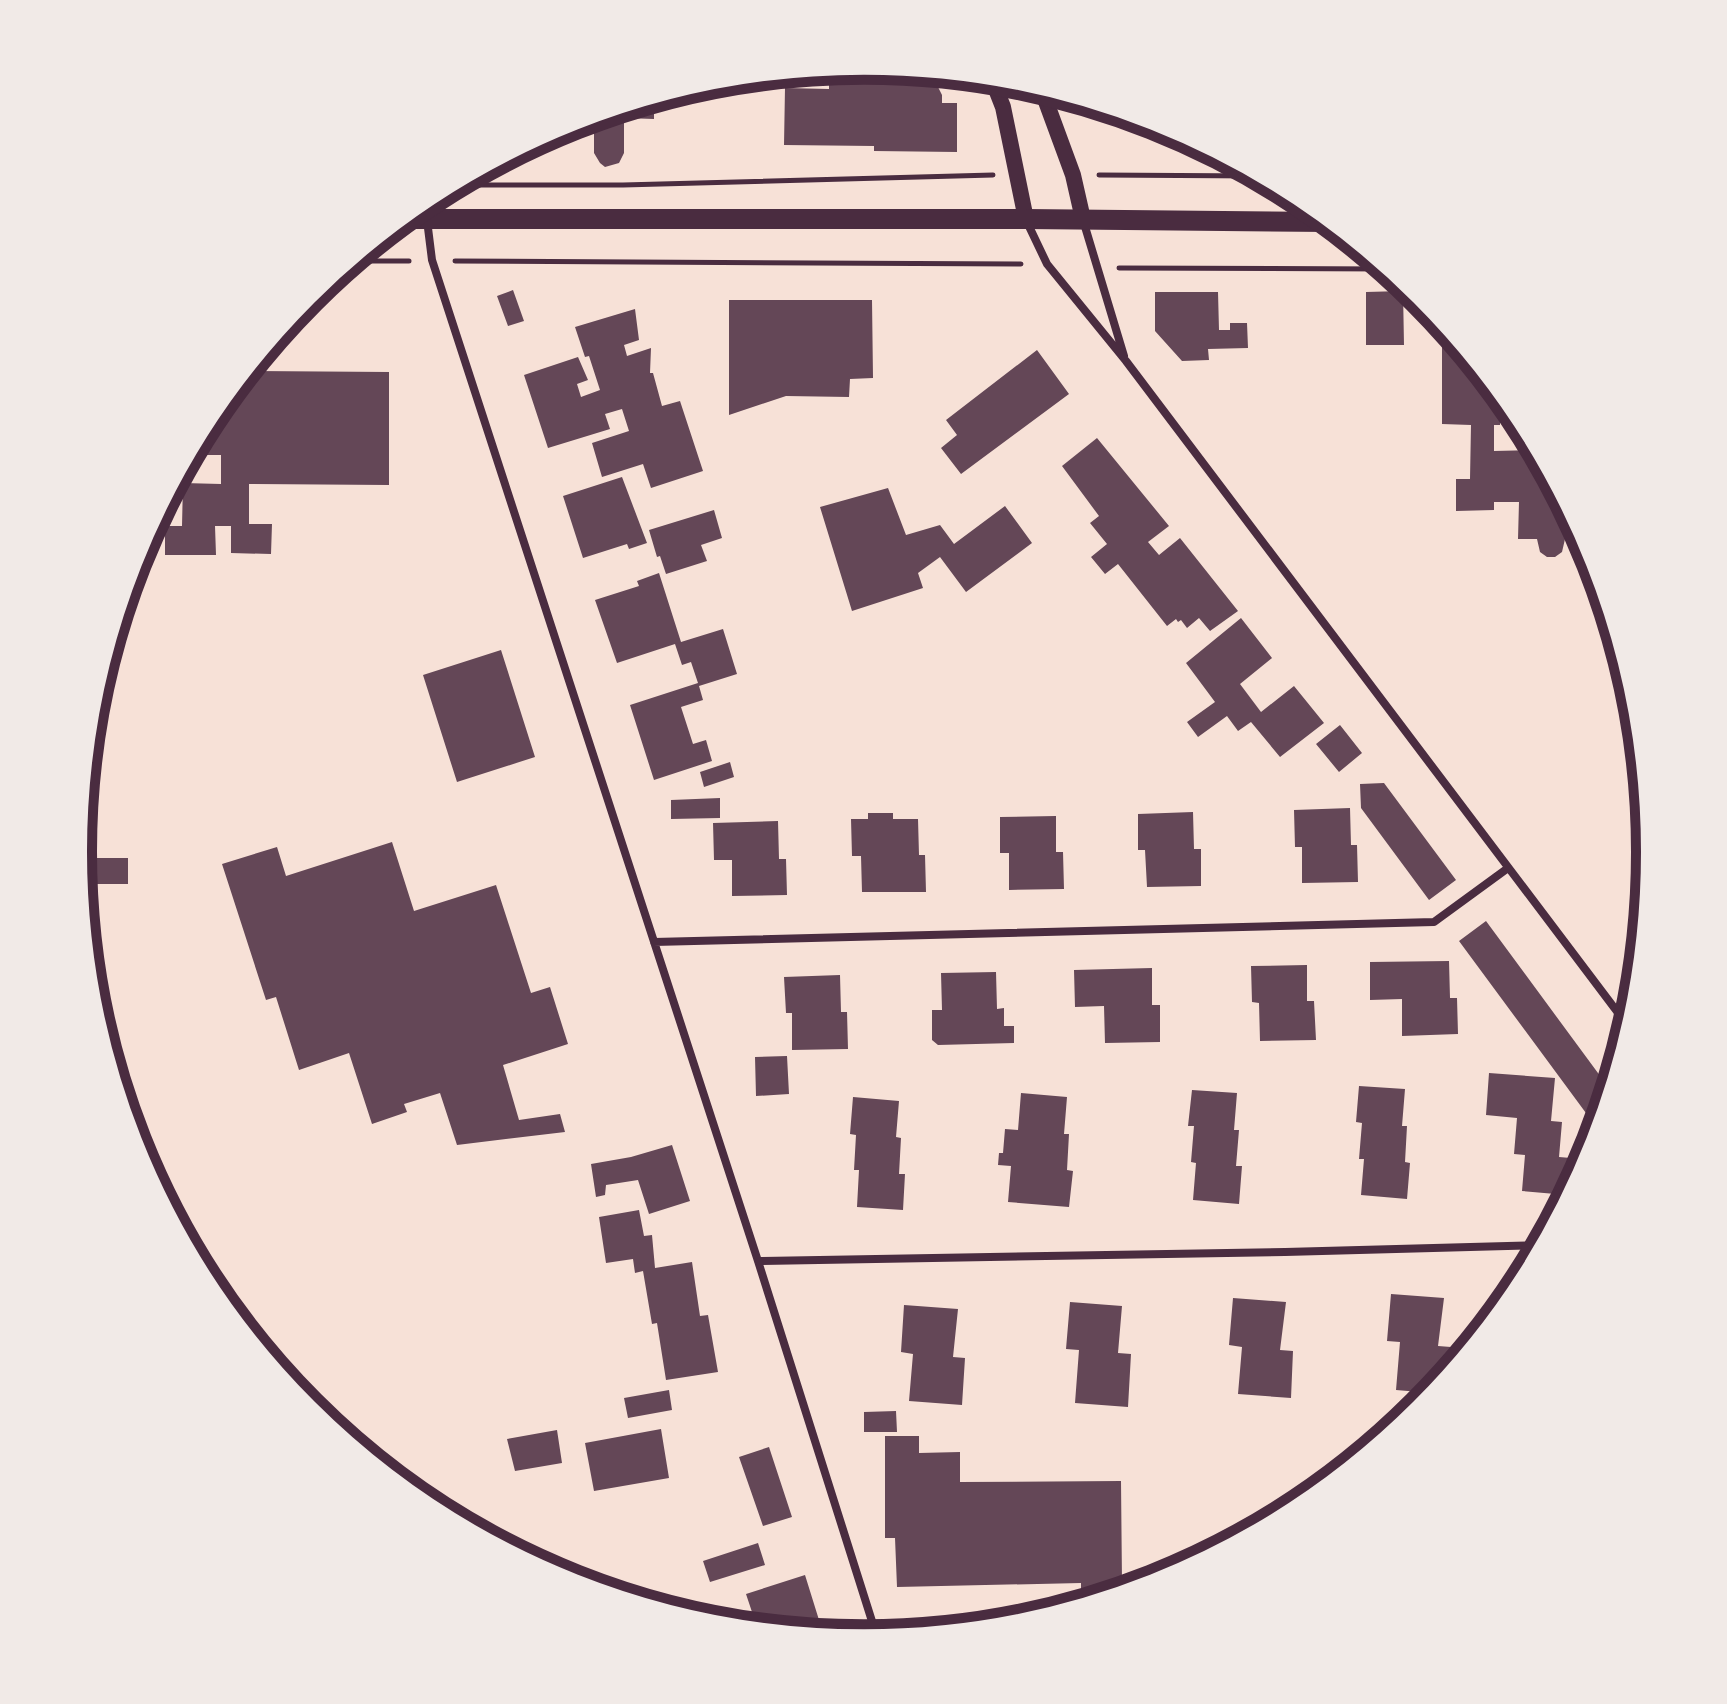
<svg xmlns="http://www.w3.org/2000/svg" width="1727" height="1704" viewBox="0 0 1727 1704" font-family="Poppins,sans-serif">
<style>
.building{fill:#644757}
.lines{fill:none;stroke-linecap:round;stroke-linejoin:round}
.path{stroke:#4a2c40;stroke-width:5}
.minor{stroke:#4a2c40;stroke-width:8}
.secondary{stroke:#4a2c40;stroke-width:16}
.primary{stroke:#4a2c40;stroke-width:20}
.rim{fill:none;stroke:#4a2c40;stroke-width:10}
</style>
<rect width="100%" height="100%" fill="#f7e1d7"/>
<path class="building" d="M864,66L931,73L942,95V103H957V152L874,151V146L784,145L785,88L829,89V69Z
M654,98V119L624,118V153L619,163L605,167L600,163L594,153V121L581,120Z
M513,290L524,321L508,326L497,296Z
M1403,291L1404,345H1366V292Z
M1155,292H1218L1219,330H1230V323H1247L1248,348L1208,349L1209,360L1182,361L1155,331Z
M729,300H872L873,378L850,379L849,397L786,396L729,415Z
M635,309L639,340L624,345L627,356L651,348L650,373H653L662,406L680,401L703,471L651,488L643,464L602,477L592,443L629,431L622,409L605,414L610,429L548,448L524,375L578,357L588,380L577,384L581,397L600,390L589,356L585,357L575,327Z
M1442,324L1500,394V425H1494V451L1532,450V469L1545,468L1571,516V539H1565L1562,552L1555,557H1547L1540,552L1537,539H1518L1519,502H1494V510L1456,511V479H1470L1471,425L1442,424Z
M1037,350L1069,394L961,474L941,448L957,435L946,420Z
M246,371L389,372V485L249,484V524H272L271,554L231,553V526H215L216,555H165V526H182L183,483L221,484V455H189L210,415Z
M1097,438L1169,526L1148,542L1159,555L1180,538L1238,611L1210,631L1199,618L1187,628L1181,620L1178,622L1176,619L1167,626L1118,564L1105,574L1091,557L1107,544L1090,523L1099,516L1062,466Z
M622,477L647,543L629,549L627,544L583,558L563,496Z
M888,488L906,535L940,525L954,544L1005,506L1032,543L966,592L940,557L918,573L923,588L852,611L820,507Z
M714,510L722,538L701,545L707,561L666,574L660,556L657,557L649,530Z
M659,573L681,642L723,629L737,674L699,686L703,700L681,707L693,744L706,740L712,761L654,780L630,705L698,683L691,662L682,665L675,644L617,663L595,600L639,586L637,581Z
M1241,618L1272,658L1240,684L1261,712L1294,686L1324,723L1280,757L1251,722L1238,731L1227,716L1198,737L1187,722L1215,702L1186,663Z
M116,625L115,666H103L115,625Z
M501,650L535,757L457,782L423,675Z
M1340,725L1362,753L1339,772L1316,744Z
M730,762L734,777L704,787L700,772Z
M1384,783L1456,880L1429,900L1361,808L1360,784Z
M720,798V818L671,819V800Z
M1350,808L1351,845H1357L1358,882L1302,883V847H1295L1294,810Z
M1193,812L1194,849H1201V886L1147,887L1145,850H1138V814Z
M868,813H893V819H918L919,855H925L926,892H862L861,856H852L851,819H868Z
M1056,816V852H1063L1064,889L1009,890V853H1000V817Z
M778,821L779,859H786L787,895L732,896V860H714L713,823Z
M392,842L414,911L496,885L531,993L550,987L568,1044L503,1065L519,1120L560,1114L565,1132L457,1145L440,1093L404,1104L407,1112L372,1124L349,1053L299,1070L276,997L266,1000L222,864L277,847L286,876Z
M81,858H128V884H81Z
M1486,921L1609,1088L1597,1128L1459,941Z
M1449,961L1450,998H1457L1458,1034L1402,1036V999L1370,1000V962Z
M1307,965V1001H1314L1316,1040L1260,1041L1259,1003L1252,1002L1251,966Z
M1152,968V1005H1160V1042L1105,1043L1104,1006L1075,1007L1074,970Z
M996,972L997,1009L1004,1008V1026H1014V1043L938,1045L932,1040V1010H942L941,973Z
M840,975L841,1012H847L848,1049L792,1050V1013H786L784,977Z
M787,1056L789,1094L756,1096L755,1057Z
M1489,1073L1555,1078L1551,1121L1562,1122L1559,1157L1571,1158L1567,1195L1522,1191L1525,1155L1514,1154L1517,1118L1486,1115Z
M1359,1086L1405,1089L1402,1126H1407L1405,1162L1410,1163L1407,1199L1361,1195L1364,1159H1359L1362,1123L1356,1122Z
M1192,1090L1237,1093L1234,1130H1239L1236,1166H1242L1239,1204L1193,1200L1196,1163L1191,1162L1194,1126H1188Z
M1021,1093L1067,1097L1064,1134H1069L1067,1170L1073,1171L1069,1207L1008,1202L1011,1166L998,1165L999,1153H1003L1005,1129L1018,1130Z
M853,1097L899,1101L896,1137L901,1138L899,1174H905L903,1210L857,1207L859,1170H854L856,1135L850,1134Z
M672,1145L690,1201L649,1214L638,1180L606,1185L605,1195L596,1197L591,1164L631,1157Z
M639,1210L644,1236L652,1235L655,1268L692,1262L700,1316L708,1315L718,1372L666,1380L657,1323L652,1324L643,1271L635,1273L633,1259L606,1263L599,1217Z
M1391,1294L1444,1298L1438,1346L1451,1347L1450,1371L1432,1393L1396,1390L1400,1342L1387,1341Z
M1233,1298L1286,1302L1280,1350L1293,1351L1291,1398L1238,1394L1242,1347L1229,1345Z
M1070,1302L1122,1306L1118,1353L1131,1354L1128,1407L1075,1403L1079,1350L1066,1349Z
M904,1305L958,1309L953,1357L965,1358L962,1405L909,1401L913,1354L901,1352Z
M669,1390L672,1410L628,1418L624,1398Z
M896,1411L897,1432H864V1412Z
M661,1429L669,1478L594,1491L585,1443Z
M557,1430L562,1463L515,1471L507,1439Z
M885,1436H919V1453L960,1452V1482L1121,1481L1122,1583H1137V1587L1081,1603V1583L897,1587L895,1538H885Z
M769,1447L792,1517L763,1526L739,1457Z
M758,1543L765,1565L710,1582L703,1561Z
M805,1575L819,1620L812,1622L816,1633L757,1627L746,1594Z"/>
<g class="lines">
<path class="path" d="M1099,175L1258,176
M452,185H623L993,175
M351,261H409
M455,261L1021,264
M1119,268L1386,269"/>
<path class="minor" d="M427,220L432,260L758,1261L877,1637
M1026,220L1047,264L1126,361L1628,1026
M1083,220L1124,356
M654,942L1434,922L1508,868
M758,1261L1285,1252L1541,1245"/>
<path class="secondary" d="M992,79L1003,107L1026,219
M1041,88L1073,175L1083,219"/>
<path class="primary" d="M401,219H1026L1329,222"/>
</g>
<path d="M0 0H1727V1704H0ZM92 852a772 772 0 1 1 1544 0a772 772 0 1 1-1544 0Z" fill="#f1eae7" fill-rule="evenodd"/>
<path class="rim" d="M92 852a772 772 0 1 1 1544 0a772 772 0 1 1-1544 0Z"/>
</svg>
